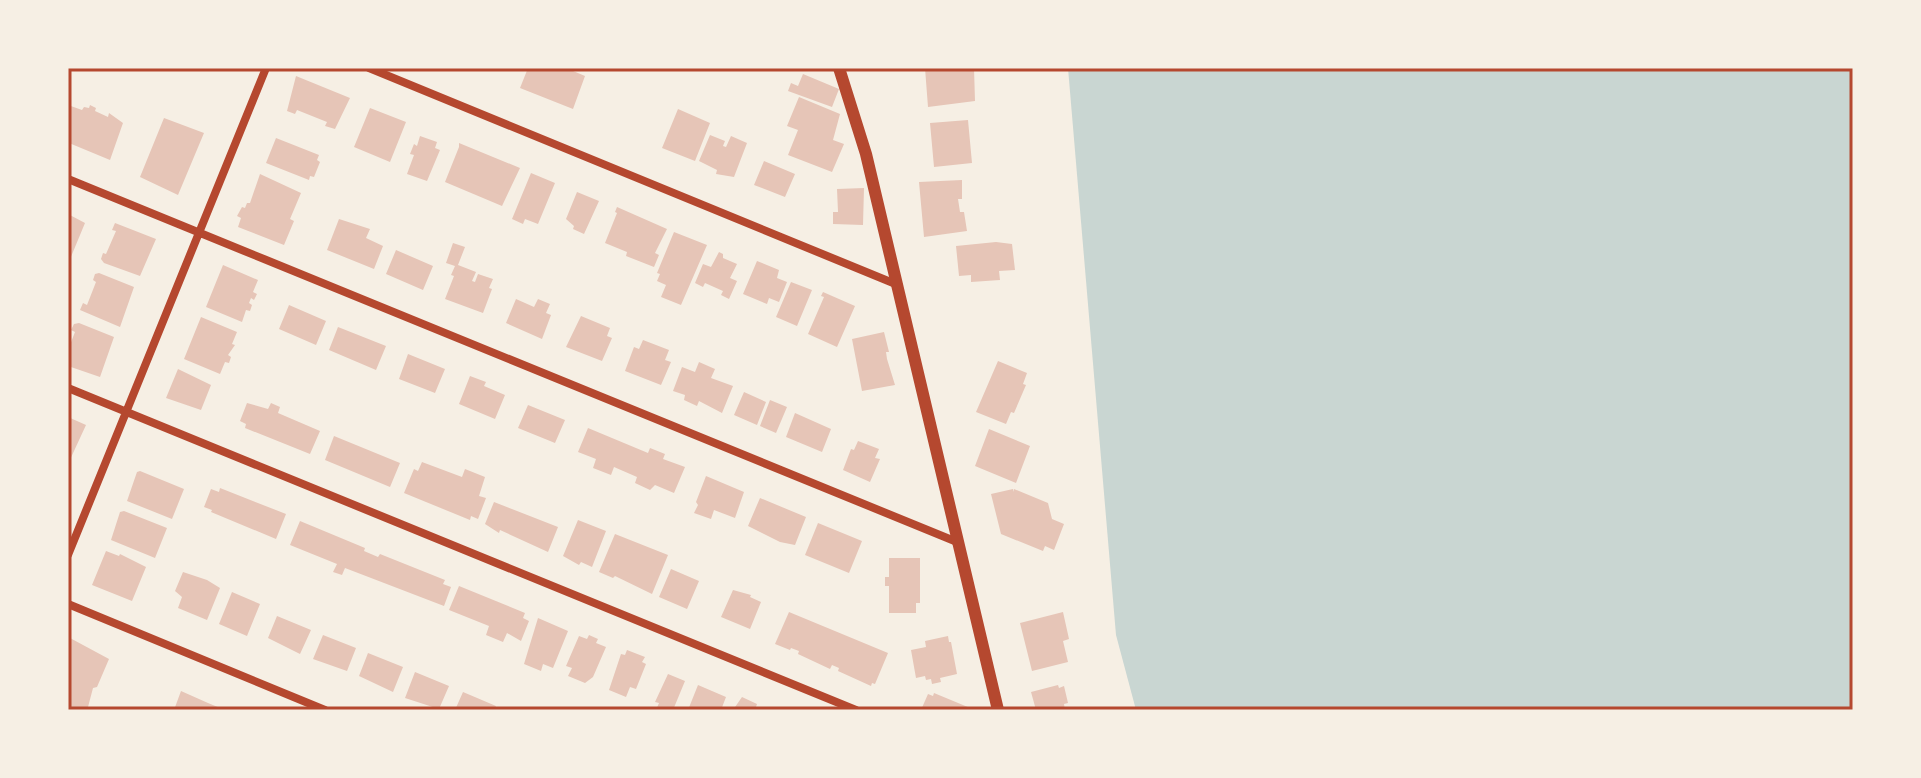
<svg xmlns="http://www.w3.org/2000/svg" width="1921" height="778" viewBox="0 0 1921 778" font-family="'Work Sans',sans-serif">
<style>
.water{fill:#c9d6d2}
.building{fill:#e6c5b7}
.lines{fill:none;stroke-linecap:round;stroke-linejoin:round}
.minor{stroke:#b5482f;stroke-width:8}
.tertiary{stroke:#b5482f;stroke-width:12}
.neatline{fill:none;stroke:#b5482f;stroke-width:3}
</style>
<rect width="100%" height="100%" fill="#f6efe4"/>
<path class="water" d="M1068,68H1853V710H1136L1116,635Z"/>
<path class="building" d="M528,68H566L585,76L573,109L520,88Z
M925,68H974L975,101L928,107Z
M803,74L839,89L832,107L788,91L791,83L798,86Z
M296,76L350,98L335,129L325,126L327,122L297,110L295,114L287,111Z
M799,97L840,114L833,140L844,144L832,172L788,155L798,130L787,126Z
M68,105L82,110L84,107L89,108L90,105L96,108L95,111L108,117L109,113L123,123L110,160L69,143Z
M370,108L406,122L390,162L354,147Z
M678,109L710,123L695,161L662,148Z
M164,118L204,133L178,195L140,177Z
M968,120L972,163L934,167L930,123Z
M710,135L725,141L723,146L726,147L731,136L747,143L734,177L716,174L717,170L699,161Z
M420,136L437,142L435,148L440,150L427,181L407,174L414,155L410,154L414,144L417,146Z
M276,138L319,155L317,160L320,162L314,177L310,176L309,180L266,163Z
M459,143L520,168L502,206L445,182L459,147Z
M764,161L795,174L785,197L754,185Z
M531,173L555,183L538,224L525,219L523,224L512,219Z
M260,174L301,193L290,219L294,221L284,245L238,227L241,218L237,216L242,207L245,208L247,203H250Z
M962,180V199H958L960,212H964L967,231L924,237L919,182Z
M864,188L863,225L833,224V212H838L837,189Z
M577,192L599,201L584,234L573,229L574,226L566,219Z
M617,207L667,229L655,253L659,255L654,267L626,256L627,252L605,243L617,213L615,212Z
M68,214L85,223L68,264Z
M339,219L370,229L366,238L383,246L374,269L327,250Z
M115,223L156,239L140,276L104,263L101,259L103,253L106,254L116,231L112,230Z
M674,232L707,245L681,305L661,297L666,285L657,281L660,274L657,273Z
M996,242L1012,244L1015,270L999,271L1000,280L971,282V275L959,276L956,246Z
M453,243L465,247L458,265L476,272L472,281L475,282L478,274L493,279L489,288L492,289L483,313L445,299L454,276L451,275L455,266L446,263Z
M396,250L433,266L423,290L386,274Z
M719,252L723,254V258L737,264L730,278L737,281L729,299L721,295L723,291L705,283L703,287L695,283L703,264L711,267Z
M757,261L779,270L777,278L787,282L779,302L769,298L767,304L743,294Z
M223,265L258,280L253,292L257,294L254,300L251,298L249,303L252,305L250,311L246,310L242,322L206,307Z
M99,273L134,287L120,327L80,310L83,303L87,305L96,282L93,280L95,274Z
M791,282L812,290L797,326L776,317Z
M823,292L855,306L837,347L808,334L824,297L821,296Z
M516,299L534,307L538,299L550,304L546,313L551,315L542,339L506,323Z
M289,305L326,321L316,345L279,329Z
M581,316L610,328L607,336L612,338L602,361L566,347Z
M201,317L237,332L232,344L235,345L228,355L231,357L229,363L225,362L220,374L184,359Z
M79,323L114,337L100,377L68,366V350L75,332L71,330L74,324Z
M338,327L386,346L376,370L329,350Z
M884,332L889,352H886L887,359L895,385L862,391L852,339Z
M643,340L669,350L665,360L671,362L661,385L625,371L634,347L639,349Z
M408,354L445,369L435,393L399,379Z
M998,361L1027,373L1023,384L1026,385L1014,413L1011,412L1006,424L976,412Z
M699,362L715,369L711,378L733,386L722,413L699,401L697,406L684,400L685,395L673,391L682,367L695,372Z
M178,369L211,385L201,410L166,398Z
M470,376L486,382L484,386L505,395L495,419L459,404Z
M744,392L766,402L757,425L734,415Z
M770,400L787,407L776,433L760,426Z
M247,403L268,409L271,403L280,407L278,413L320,431L310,454L245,428L246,424L240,421Z
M528,405L565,420L555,443L518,428Z
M795,413L831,429L822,452L786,437Z
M68,417L86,425L68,464Z
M588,428L648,453L650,448L665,454L663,459L685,467L674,493L655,485L650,490L635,483L637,477L614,467L611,475L593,468L596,459L578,452Z
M989,429L1030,446L1016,483L975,466Z
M334,436L400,463L390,487L325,460Z
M858,441L879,449L875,458L880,459L870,482L843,470L851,449L854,450Z
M422,462L462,477L465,469L485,477L479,496L486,498L478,519L471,516L470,520L404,493L414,469L418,471Z
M140,471L184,489L172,519L127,501L137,472Z
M706,476L744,492L735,518L714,510L711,519L694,513L698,505L696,502Z
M220,488L286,514L276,539L211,512L212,510L204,507L211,489L219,492Z
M1013,489V492L1014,489L1048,503L1052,519L1064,524L1054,550L1045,546L1043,551L1001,534L991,494Z
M760,498L806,517L795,545L780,542L748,526Z
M494,502L558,527L548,552L500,530L499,533L485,524Z
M124,511L167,528L155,558L111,540L120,512Z
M578,520L606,531L592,567L581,562L579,565L563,556Z
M300,521L365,548L364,551L378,557L380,554L445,580L443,584L451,587L444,606L345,568L342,575L333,572L337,564L290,545Z
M818,523L862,541L849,573L805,555Z
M615,534L668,555L652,594L615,576L613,578L599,572Z
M106,551L119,556L120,554L146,567L132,601L92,585Z
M889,558H920V603H916V613H889V586H885V577H889Z
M671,569L699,581L687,609L659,597Z
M183,572L207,580L220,588L207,620L178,608L182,597L175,591Z
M459,586L525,613L523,618L529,621L521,641L507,633L503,642L486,635L489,626L449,610Z
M733,590L751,595L750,597L761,602L750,629L721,617Z
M232,592L260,604L247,636L219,624Z
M789,612L888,653L875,684L872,683L871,686L838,671L839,668L832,665L830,669L798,654L799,651L791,648L790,650L775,644Z
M1063,612L1069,639L1063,641L1068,662L1032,671L1020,623Z
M277,616L311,630L300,654L268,638Z
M538,618L568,631L553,668L543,664L541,671L524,664Z
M323,635L356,648L347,671L313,659Z
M589,635L598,639L596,643L606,647L593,677L585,683L568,676L572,668L566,666L579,636L587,639Z
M948,636L949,642H951L957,674L940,678L941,682L932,684L931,679L926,680L925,676L916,678L911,650L926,647L925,641Z
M70,638L109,659L97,687L93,688L88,707L84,710L68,707V644Z
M627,650L645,657L642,662L646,664L636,689L630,687L626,697L609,690L621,654L625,655Z
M368,653L403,667L393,692L359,676Z
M415,672L449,686L439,709L405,698Z
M668,674L685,681L673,710H656L659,703L655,702Z
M698,685L726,697L721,710H688Z
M1058,685L1059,688L1064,686L1068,703L1064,704L1065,710H1036L1031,692Z
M181,691L208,703L225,710H174Z
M463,692L496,706L494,710H455Z
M934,693L975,710H921L928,694L933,696Z
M742,697L757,704L755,710H733Z"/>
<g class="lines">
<path class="minor" d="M369,68L898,285
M68,179L957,542
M68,388L856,710
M68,555L266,68
M68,604L325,710"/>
<path class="tertiary" d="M839,68L866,154L998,710"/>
</g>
<rect width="1921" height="778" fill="none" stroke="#f6efe4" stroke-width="140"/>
<rect x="70" y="70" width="1781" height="638" class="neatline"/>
</svg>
